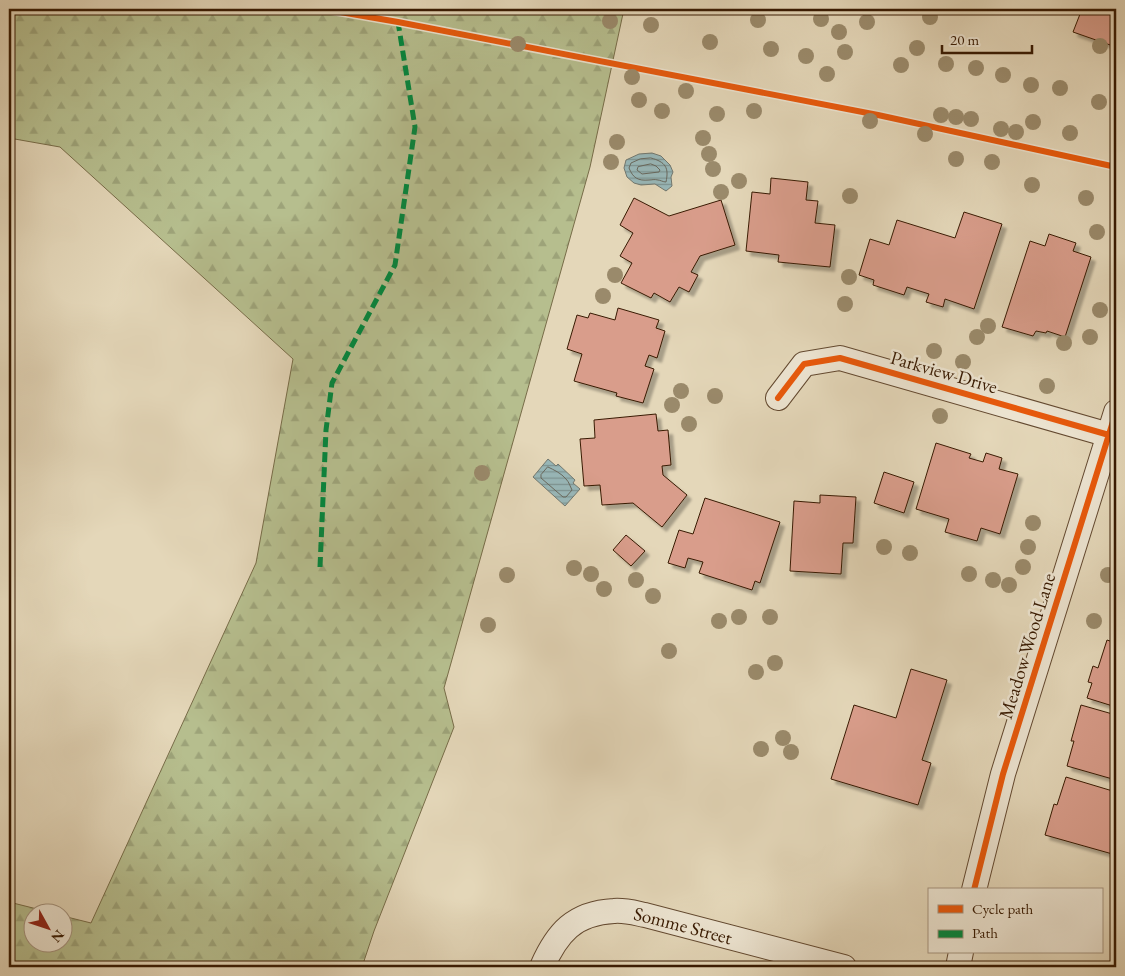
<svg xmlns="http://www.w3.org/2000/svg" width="1125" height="976" viewBox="0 0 1125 976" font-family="'EB Garamond',serif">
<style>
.forest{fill:url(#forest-firs);stroke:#776c48}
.water{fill:url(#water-rules);stroke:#72786f}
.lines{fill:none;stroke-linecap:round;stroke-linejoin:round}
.shore{stroke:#68685d;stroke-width:1}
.building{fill:#d99d8b;stroke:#381a02;filter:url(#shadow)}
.minor-casing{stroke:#634930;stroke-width:26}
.minor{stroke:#ede5d2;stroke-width:24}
.quiet{stroke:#00873e;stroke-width:5;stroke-dasharray:10 5;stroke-linecap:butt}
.cycleway-casing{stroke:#ede5d2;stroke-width:9}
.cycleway{stroke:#e8590c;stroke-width:6}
.tree{fill:#9a8a6b}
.labels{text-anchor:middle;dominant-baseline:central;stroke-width:5;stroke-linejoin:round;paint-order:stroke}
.street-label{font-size:19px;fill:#381a02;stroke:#ede5d2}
</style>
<defs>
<pattern id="forest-firs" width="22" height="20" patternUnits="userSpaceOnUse" patternTransform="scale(1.25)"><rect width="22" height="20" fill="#b6be8e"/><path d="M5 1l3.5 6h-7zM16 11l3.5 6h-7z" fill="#9da379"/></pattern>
<pattern id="water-rules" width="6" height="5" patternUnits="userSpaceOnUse" patternTransform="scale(1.25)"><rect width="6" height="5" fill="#98b7b8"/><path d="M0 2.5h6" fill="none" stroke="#7d9493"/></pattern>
<filter id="shadow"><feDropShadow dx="4.5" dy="4.5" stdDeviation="1" flood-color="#0004"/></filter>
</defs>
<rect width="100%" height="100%" fill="#e4d7b9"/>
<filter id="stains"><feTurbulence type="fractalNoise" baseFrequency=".004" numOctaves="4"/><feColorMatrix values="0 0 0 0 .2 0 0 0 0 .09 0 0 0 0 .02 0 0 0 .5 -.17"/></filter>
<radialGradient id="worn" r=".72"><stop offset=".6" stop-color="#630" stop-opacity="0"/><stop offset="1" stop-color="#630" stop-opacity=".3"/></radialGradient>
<path class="forest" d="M9,9H624L590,167L444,688L454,727L374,931L362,967H9V902L53,913L32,914V944H62L63,916L91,923L256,563L293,359L60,147L9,138Z"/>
<path class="water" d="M652,153L661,156L670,165L673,172L671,177L672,186L666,191L655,184L641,185L634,183L627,177L624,168L626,160L639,154Z
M548,459L556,466L558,464L575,480L573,483L580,489L565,506L533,477Z"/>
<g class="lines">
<path class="shore" d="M651,158C666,162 669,168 666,182C663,182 660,180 658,180C654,179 652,180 649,180C638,181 633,178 629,168L631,163L640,159Z
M651,164L656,166L660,170L659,172L642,174L637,170L638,167Z
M548,467C554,470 561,473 566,479C569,482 570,486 572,490L566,497H563L541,478V475Z"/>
</g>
<path class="building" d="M1082,9H1116V47L1073,32Z
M771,178L808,182L806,200L818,201L815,223L835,225L830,267L778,262L779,255L746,251L752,192L770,194Z
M634,198L669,216L721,200L735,245L700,256L691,272L698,275L689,292L679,287L670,302L654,293L651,298L621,283L632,263L620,256L633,233L620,225Z
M964,212L1002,224L974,309L945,299L943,307L926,302L929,294L907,287L904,295L873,285L874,280L859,275L870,239L889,245L897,220L955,238Z
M1049,234L1076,243L1073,251L1091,257L1065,337L1047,331L1046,333L1036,331L1033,336L1002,327L1030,241L1045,246Z
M618,308L659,320L656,328L665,331L657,358L649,355L645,366L654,369L643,403L616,396L617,393L574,381L582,354L567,349L577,315L588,318L590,313L615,320Z
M656,414L658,431L668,430L671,465L662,466L663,475L687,495L662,527L633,503L602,505L600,485L584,486L580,439L595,438L594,420Z
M936,443L971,454L969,458L983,462L986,453L1002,458L999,469L1018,474L1000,534L981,528L977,541L945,532L949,519L916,509Z
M884,472L914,482L904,513L874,503Z
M820,495L856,497L853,543H843L841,574L790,571L794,501L820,503Z
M705,498L780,522L760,583L755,581L752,590L699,573L703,562L688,558L685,568L668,563L679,530L693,534Z
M626,535L645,551L631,566L613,550Z
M1107,640L1116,643V707L1087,698L1092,683L1088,682L1093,666L1098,668Z
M911,669L947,680L922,760L931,763L918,805L831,779L854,705L896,718Z
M1081,705L1116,715L1114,722H1116V780L1067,766L1074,741H1071Z
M1066,777L1116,792V855L1045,835L1054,804L1057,805Z"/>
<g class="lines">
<g class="minor-casing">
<g id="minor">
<path d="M778,398L804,364L840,358L1116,437"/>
<path d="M974,890L1003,774L1116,412"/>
<path id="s1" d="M542,967C557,933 574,913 614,911C624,910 635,913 645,915L844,967"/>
<path d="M958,967L961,952"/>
</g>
</g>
<use href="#minor" class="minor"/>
<path class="quiet" d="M320,567L326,430L332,383L395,265L415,127L398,22"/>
<g class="cycleway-casing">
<path id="cycleway" d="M323,9L398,22L878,115L1116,167
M778,398L804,364L840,358L1116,437
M974,890L1003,774L1116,412"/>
</g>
<use href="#cycleway" class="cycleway"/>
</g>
<g class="tree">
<circle cx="930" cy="17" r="8"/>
<circle cx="821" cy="19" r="8"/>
<circle cx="758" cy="20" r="8"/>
<circle cx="610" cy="21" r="8"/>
<circle cx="867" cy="22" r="8"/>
<circle cx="651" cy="25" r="8"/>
<circle cx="839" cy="32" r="8"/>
<circle cx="710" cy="42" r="8"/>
<circle cx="518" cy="44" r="8"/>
<circle cx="1100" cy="46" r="8"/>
<circle cx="917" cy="48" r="8"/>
<circle cx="771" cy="49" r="8"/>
<circle cx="845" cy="52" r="8"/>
<circle cx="806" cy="56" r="8"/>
<circle cx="946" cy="64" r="8"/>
<circle cx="901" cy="65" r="8"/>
<circle cx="976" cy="68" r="8"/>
<circle cx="827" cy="74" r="8"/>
<circle cx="1003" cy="75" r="8"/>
<circle cx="632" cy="77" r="8"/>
<circle cx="1031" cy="85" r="8"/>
<circle cx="1060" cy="88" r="8"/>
<circle cx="686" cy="91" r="8"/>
<circle cx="639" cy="100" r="8"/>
<circle cx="1099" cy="102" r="8"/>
<circle cx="662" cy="111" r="8"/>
<circle cx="754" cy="111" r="8"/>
<circle cx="717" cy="114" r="8"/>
<circle cx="941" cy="115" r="8"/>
<circle cx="956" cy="117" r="8"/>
<circle cx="971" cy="119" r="8"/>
<circle cx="870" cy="121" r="8"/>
<circle cx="1033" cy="122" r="8"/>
<circle cx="1001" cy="129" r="8"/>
<circle cx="1016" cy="132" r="8"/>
<circle cx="1070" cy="133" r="8"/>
<circle cx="925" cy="134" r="8"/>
<circle cx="703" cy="138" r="8"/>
<circle cx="617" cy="142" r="8"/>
<circle cx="709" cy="154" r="8"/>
<circle cx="956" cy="159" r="8"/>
<circle cx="611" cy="162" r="8"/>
<circle cx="992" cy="162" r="8"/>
<circle cx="713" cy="169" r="8"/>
<circle cx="739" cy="181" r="8"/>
<circle cx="1032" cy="185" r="8"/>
<circle cx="721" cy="192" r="8"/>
<circle cx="850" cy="196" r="8"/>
<circle cx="1086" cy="198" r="8"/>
<circle cx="1097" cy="232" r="8"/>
<circle cx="615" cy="275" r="8"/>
<circle cx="849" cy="277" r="8"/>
<circle cx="603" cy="296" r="8"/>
<circle cx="845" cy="304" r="8"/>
<circle cx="1100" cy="310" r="8"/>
<circle cx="988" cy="326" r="8"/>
<circle cx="977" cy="337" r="8"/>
<circle cx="1090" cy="337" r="8"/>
<circle cx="1064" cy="343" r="8"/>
<circle cx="934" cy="351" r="8"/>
<circle cx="963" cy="362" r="8"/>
<circle cx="1047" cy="386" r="8"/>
<circle cx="681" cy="391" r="8"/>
<circle cx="715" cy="396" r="8"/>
<circle cx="672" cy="405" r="8"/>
<circle cx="940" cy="416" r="8"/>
<circle cx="689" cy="424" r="8"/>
<circle cx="482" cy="473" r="8"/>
<circle cx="1033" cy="523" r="8"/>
<circle cx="884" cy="547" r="8"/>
<circle cx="1028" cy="547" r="8"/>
<circle cx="910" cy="553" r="8"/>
<circle cx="1023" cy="567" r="8"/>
<circle cx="574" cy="568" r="8"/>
<circle cx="591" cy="574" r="8"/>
<circle cx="969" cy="574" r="8"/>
<circle cx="507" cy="575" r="8"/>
<circle cx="1108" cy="575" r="8"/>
<circle cx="636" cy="580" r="8"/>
<circle cx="993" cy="580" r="8"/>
<circle cx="1009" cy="585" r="8"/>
<circle cx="604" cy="589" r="8"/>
<circle cx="653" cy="596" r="8"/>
<circle cx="739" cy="617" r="8"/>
<circle cx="770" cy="617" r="8"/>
<circle cx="719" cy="621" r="8"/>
<circle cx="1094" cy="621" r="8"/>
<circle cx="488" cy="625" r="8"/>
<circle cx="669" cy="651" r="8"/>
<circle cx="775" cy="663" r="8"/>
<circle cx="756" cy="672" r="8"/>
<circle cx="783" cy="738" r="8"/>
<circle cx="761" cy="749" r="8"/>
<circle cx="791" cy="752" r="8"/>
</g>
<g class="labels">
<g class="street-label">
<text transform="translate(944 372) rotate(16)">Parkview Drive</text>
<text transform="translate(1027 646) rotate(-73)">Meadow Wood Lane</text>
<text stroke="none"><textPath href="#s1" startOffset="168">Somme Street</textPath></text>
</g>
</g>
<rect width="1125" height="976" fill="none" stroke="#e4d7b9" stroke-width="30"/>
<rect x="10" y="10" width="1105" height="956" fill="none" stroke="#381a02" stroke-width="2.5"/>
<rect x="15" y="15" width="1095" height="946" fill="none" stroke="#381a02"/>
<rect x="928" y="888" width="175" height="65" fill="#ede5d2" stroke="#a5947f"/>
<rect x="938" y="905" width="25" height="8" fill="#e8590c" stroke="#a5947f"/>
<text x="972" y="914" font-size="15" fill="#381a02">Cycle path</text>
<rect x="938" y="930" width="25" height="8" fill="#00873e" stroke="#a5947f"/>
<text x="972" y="938" font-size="15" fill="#381a02">Path</text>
<g transform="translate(48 928) rotate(130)"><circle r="24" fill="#ede5d2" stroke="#a5947f"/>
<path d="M0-4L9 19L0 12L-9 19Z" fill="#8f2418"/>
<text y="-8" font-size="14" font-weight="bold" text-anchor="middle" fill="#381a02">N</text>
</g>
<path d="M942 45v8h90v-8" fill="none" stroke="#381a02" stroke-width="2.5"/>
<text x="950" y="45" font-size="15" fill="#381a02" stroke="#ede5d2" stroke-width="4" paint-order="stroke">20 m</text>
<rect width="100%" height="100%" filter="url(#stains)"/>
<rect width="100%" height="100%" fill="url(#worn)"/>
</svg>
